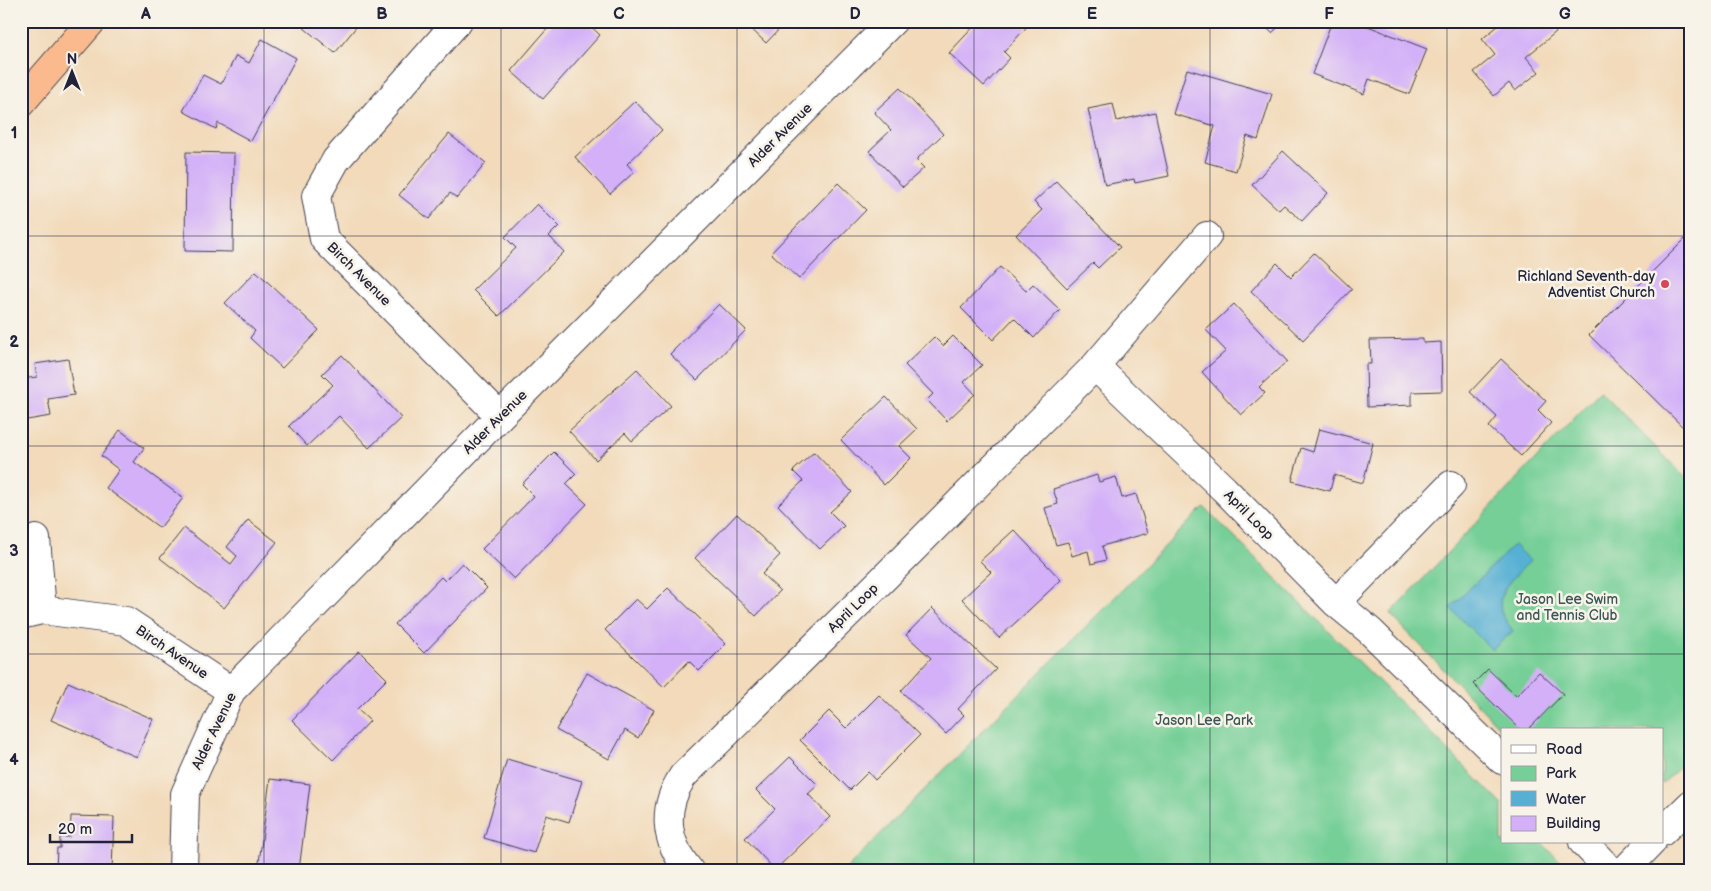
<svg xmlns="http://www.w3.org/2000/svg" width="1711" height="891" viewBox="0 0 1711 891" font-family="'Balsamiq Sans',sans-serif">
<style>
.green{fill:#75cf96;stroke:#4c7868}
.water{fill:#57b0d4;stroke:#3c6988}
.building{fill:#d3b0f8}
.lines{fill:none;stroke-linecap:round;stroke-linejoin:round}
.minor-casing{stroke:#413e4e;stroke-width:30}
.highway-casing{stroke:#413e4e;stroke-width:30}
.minor{stroke:#fff;stroke-width:28}
.highway{stroke:#fbba8d;stroke-width:28}
.grid{fill:none;stroke:#22223b;stroke-width:1;stroke-opacity:0.55}
.poi-dot{fill:#d1495b;stroke:#f7f3e8;stroke-width:2}
.labels{text-anchor:middle;dominant-baseline:central;stroke-width:5;stroke-linejoin:round;paint-order:stroke}
.street-label{font-size:14px;fill:#22223b;stroke:#f7f3e8}
.poi-label{font-size:14px;fill:#22223b;stroke:#f7f3e8;text-anchor:end}
.park-label{font-size:14px;fill:#3b5656;stroke:#f7f3e8}
.neatline{fill:none;stroke:#22223b;stroke-width:2}
.grid-label{font-size:16px;text-anchor:middle;font-weight:bold;fill:#22223b}
</style>
<rect width="100%" height="100%" fill="#f7f3e8"/>
<filter id="ink" filterUnits="userSpaceOnUse"><feTurbulence type="fractalNoise" baseFrequency=".02" numOctaves="2"/><feDisplacementMap in="SourceGraphic" scale="10" xChannelSelector="R" yChannelSelector="G"/><feConvolveMatrix kernelMatrix="1 2 1 2 8 2 1 2 1" color-interpolation-filters="sRGB"/></filter>
<filter id="wash" filterUnits="userSpaceOnUse"><feTurbulence type="fractalNoise" baseFrequency=".0096" numOctaves="4" result="noise"/><feDisplacementMap in="SourceGraphic" scale="20" xChannelSelector="R" yChannelSelector="G"/><feGaussianBlur stdDeviation="1.12" result="paint"/><feColorMatrix in="noise" values="0 0 0 0 0 0 0 0 0 0 0 0 0 0 0 0 0 1.4 0 .05"/><feComposite in="paint" operator="in"/></filter>
<g filter="url(#wash)">
<rect width="100%" height="100%" fill="#f2daba"/>
<path class="green" d="M1600,391L1690,482V758L1662,784V730H1502L1390,614Z
M1204,507L1502,804V842H1541L1569,870H845Z"/>
<path class="water" d="M1514,545L1530,561C1516,576 1494,590 1502,614C1504,619 1509,625 1513,631L1492,650L1450,608Z"/>
<g id="blocks">
<path class="building" d="M309,21H361L335,53L304,28Z
M554,21H585L600,35L543,99L511,71Z
M743,21H787L766,43Z
M979,21H1032L1004,52L1010,58L984,86L949,53Z
M1259,21H1284L1272,33Z
M1332,21H1355L1427,49L1409,94L1369,79L1364,94L1312,74Z
M1504,21H1524L1527,25L1531,21H1550L1557,31L1526,57L1539,72L1515,91L1509,83L1494,96L1474,72L1495,55L1482,39Z
M262,39L296,58L251,141L218,123L216,129L183,111L203,75L221,84L236,56L249,63Z
M1187,69L1272,94L1258,140L1247,136L1236,171L1205,162L1215,126L1173,114Z
M900,88L943,134L916,160L924,168L903,187L869,151L891,130L874,112Z
M635,101L662,130L627,164L634,172L610,194L575,157Z
M1113,104L1117,121L1155,112L1169,176L1135,183L1134,179L1105,185L1088,109Z
M449,134L486,163L457,198L450,193L429,219L399,195Z
M1283,151L1328,193L1302,221L1284,205L1279,210L1252,185Z
M186,152L234,153L233,252L185,251Z
M1056,181L1120,247L1098,268L1093,263L1067,288L1016,235L1042,210L1034,202Z
M838,183L866,210L799,279L771,253Z
M537,204L559,226L549,236L564,252L499,316L473,290L516,248L505,237Z
M1690,234V434L1589,335Z
M1314,253L1352,289L1303,340L1251,291L1277,263L1291,277Z
M1000,267L1026,291L1033,284L1060,310L1034,338L1014,318L993,340L961,308Z
M256,271L319,330L282,368L250,338L255,331L225,303Z
M719,304L746,330L697,380L670,354Z
M1234,304L1287,361L1259,387L1265,393L1241,415L1202,372L1226,351L1206,330Z
M953,336L982,365L964,382L975,394L947,421L927,400L933,394L905,365L934,337L943,346Z
M1423,339V343L1441,342L1442,391L1412,392V405L1367,407L1366,364H1371L1370,340Z
M342,355L401,418L369,448L339,416L307,446L289,426L333,385L322,374Z
M68,359L74,395L48,399L51,416L21,421V379L37,377L35,364Z
M1501,359L1546,401L1538,410L1551,423L1521,456L1489,427L1497,417L1470,392Z
M637,369L671,406L632,441L625,433L596,460L569,431Z
M886,397L917,429L899,446L911,458L884,485L841,440Z
M1319,429L1373,443L1363,483L1334,475L1330,491L1292,481L1301,448L1313,452Z
M120,430L144,448L134,462L183,498L160,528L106,488L119,470L101,456Z
M554,452L576,474L566,484L587,504L514,579L482,549L534,496L522,484Z
M814,452L852,492L830,512L844,526L820,549L778,505L803,481L793,471Z
M1097,475L1099,482L1116,477L1122,498L1136,494L1148,533L1102,546L1106,560L1091,564L1088,551L1072,556L1068,542L1056,545L1045,508L1058,504L1053,489Z
M737,514L780,555L762,574L780,591L756,616L695,558Z
M248,520L277,542L224,608L160,558L184,528L231,564L237,556L227,547Z
M1014,530L1061,580L999,638L962,599L991,572L980,561Z
M462,563L487,588L424,653L395,624L441,577L445,581Z
M668,588L726,644L699,671L689,661L664,687L605,630L636,599L647,609Z
M932,608L996,669L958,709L964,715L946,734L901,691L931,658L906,635Z
M359,651L387,679L357,709L370,721L333,760L292,720Z
M1488,669L1516,696L1539,672L1563,694L1528,730H1521L1473,684Z
M587,673L654,710L638,738L625,730L609,759L556,730Z
M68,682L153,719L137,757L51,720Z
M879,695L920,735L875,780L868,772L850,790L800,740L829,711L846,728Z
M790,757L818,785L808,794L830,817L775,870L745,838L775,809L756,790Z
M507,759L582,781L569,822L546,815L534,853L484,838Z
M270,779L310,784L299,870H258Z
M71,816L114,817L112,870H56L57,848H60V837H70Z"/>
</g>
</g>
<g filter="url(#ink)">
<use href="#blocks" fill-opacity="0" stroke="#413e4e" stroke-width="1"/>
<g class="lines">
<g class="minor-casing">
<path id="minor" d="M458,21L336,160L316,196L324,239L500,416
M1095,366L1224,489L1336,603L1370,631L1502,760
M36,539L42,610
M1336,603L1451,485
M21,615L42,610L126,621L231,691
M1662,832L1690,805
M1583,842L1610,870
M183,870L185,794L231,691L500,416L893,21
M689,870C664,840 662,808 683,776L886,576L1095,366L1207,236
M1625,870L1652,842"/>
</g>
<g class="highway-casing">
<path id="highway" d="M21,103L92,21"/>
</g>
<use href="#minor" class="minor"/>
<use href="#highway" class="highway"/>
</g>
</g>
<path class="grid" d="M264,21V870M501,21V870M737,21V870M974,21V870M1210,21V870M1447,21V870M21,236H1690M21,446H1690M21,654H1690"/>
<circle class="poi-dot" cx="1665" cy="284" r="5"/>
<g class="labels">
<g class="street-label">
<text transform="translate(780 135) rotate(-45)">Alder Avenue</text>
<text transform="translate(359 274) rotate(45)">Birch Avenue</text>
<text transform="translate(495 422) rotate(-45)">Alder Avenue</text>
<text transform="translate(1249 515) rotate(45)">April Loop</text>
<text transform="translate(853 608) rotate(-44)">April Loop</text>
<text transform="translate(172 652) rotate(34)">Birch Avenue</text>
<text transform="translate(214 731) rotate(-64)">Alder Avenue</text>
</g>
<g class="poi-label">
<text x="1655" y="276">Richland Seventh-day<tspan x="1655" dy="16">Adventist Church</tspan></text>
</g>
<g class="park-label">
<text x="1567" y="599">Jason Lee Swim<tspan x="1567" dy="16">and Tennis Club</tspan></text>
<text x="1204" y="720">Jason Lee Park</text>
</g>
</g>
<rect width="1711" height="891" fill="none" stroke="#f7f3e8" stroke-width="55"/>
<rect x="1501" y="728" width="162" height="115" fill="#f7f3e8" stroke="#a29fa3"/>
<rect x="1511" y="745" width="25" height="8" fill="#ffffff" stroke="#a29fa3"/>
<text x="1546" y="754" font-size="15" fill="#22223b">Road</text>
<rect x="1511" y="766" width="25" height="15" fill="#75cf96" stroke="#a29fa3"/>
<text x="1546" y="778" font-size="15" fill="#22223b">Park</text>
<rect x="1511" y="791" width="25" height="15" fill="#57b0d4" stroke="#a29fa3"/>
<text x="1546" y="804" font-size="15" fill="#22223b">Water</text>
<rect x="1511" y="816" width="25" height="15" fill="#d3b0f8" stroke="#a29fa3"/>
<text x="1546" y="828" font-size="15" fill="#22223b">Building</text>
<g transform="translate(72 72)" stroke="#f7f3e8" stroke-width="4" paint-order="stroke">
<path d="M0-4L9 19L0 12L-9 19Z" fill="#22223b"/>
<text y="-8" font-size="14" font-weight="bold" text-anchor="middle" fill="#22223b">N</text>
</g>
<path d="M50 834v8h82v-8" fill="none" stroke="#22223b" stroke-width="2.5"/>
<text x="58" y="834" font-size="15" fill="#22223b" stroke="#f7f3e8" stroke-width="4" paint-order="stroke">20 m</text>
<rect x="28" y="28" width="1656" height="836" class="neatline"/>
<g class="grid-label">
<text x="146" y="19">A</text>
<text x="382" y="19">B</text>
<text x="619" y="19">C</text>
<text x="855" y="19">D</text>
<text x="1092" y="19">E</text>
<text x="1329" y="19">F</text>
<text x="1565" y="19">G</text>
<text x="14" y="138">1</text>
<text x="14" y="347">2</text>
<text x="14" y="556">3</text>
<text x="14" y="765">4</text>
</g>
</svg>
